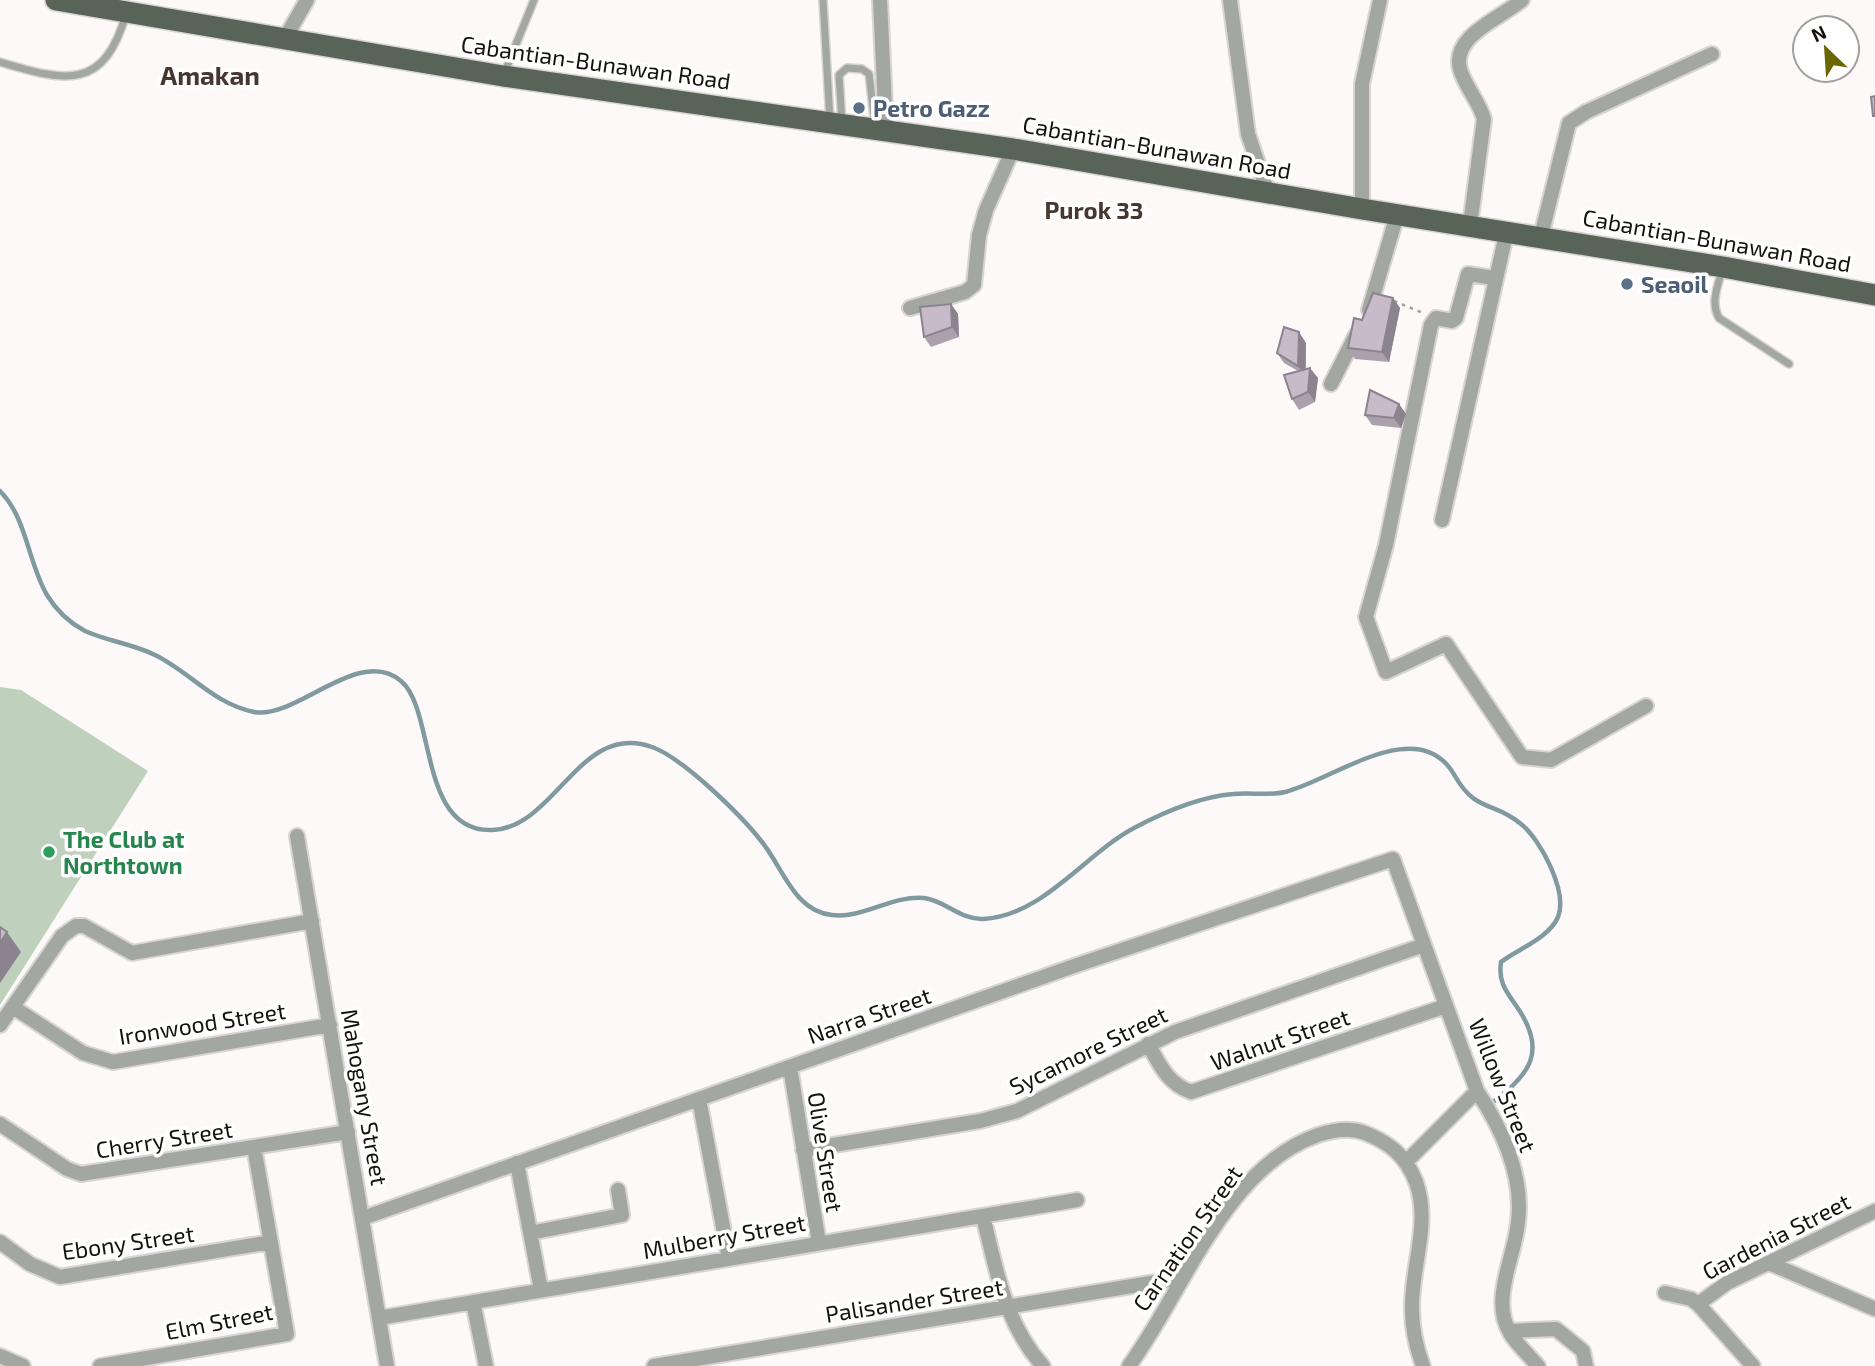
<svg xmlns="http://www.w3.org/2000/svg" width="1875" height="1366" viewBox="0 0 1875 1366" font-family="'Exo 2',sans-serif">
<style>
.green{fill:#bfd0bd}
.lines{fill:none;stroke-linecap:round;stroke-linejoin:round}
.stream{stroke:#819aa0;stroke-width:4.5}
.lane-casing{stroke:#d8d4d3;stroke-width:10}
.street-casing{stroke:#d8d4d3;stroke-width:18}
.primary-casing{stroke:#d8d4d3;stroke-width:24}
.path{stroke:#a5a19f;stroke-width:2.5;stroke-dasharray:3.5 5;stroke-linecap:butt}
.lane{stroke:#a2a7a1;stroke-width:7}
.street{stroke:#a2a7a1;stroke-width:14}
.primary{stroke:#596459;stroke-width:21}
.wall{fill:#aba1ad}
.shaded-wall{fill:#8b838d}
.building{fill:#c7bbc9;stroke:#8b838d;stroke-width:2}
.service-dot{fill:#5c6f8a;stroke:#fff;stroke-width:2.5}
.leisure-dot{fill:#2e9e5b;stroke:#fff;stroke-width:2.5}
.labels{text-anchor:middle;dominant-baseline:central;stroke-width:7;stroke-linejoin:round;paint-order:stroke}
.street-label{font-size:23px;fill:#17110e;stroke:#fff}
.service-label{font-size:23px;font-weight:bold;fill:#4e5e75;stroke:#fff;text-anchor:start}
.leisure-label{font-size:23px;font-weight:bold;fill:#27864d;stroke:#fff;text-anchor:start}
.neighbourhood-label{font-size:24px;font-weight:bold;fill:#463730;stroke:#fff}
.quarter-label{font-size:26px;font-weight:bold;fill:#463730;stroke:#fff}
</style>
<rect width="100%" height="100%" fill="#fdf9f8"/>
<path class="green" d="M0,687L21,690L148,771L0,1005Z"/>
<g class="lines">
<path class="stream" d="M0,491C27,518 28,563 47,595C56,610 70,623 85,631C107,641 133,644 155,655C190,672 214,704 254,712C296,720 359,645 401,681C436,710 418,834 493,830C556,827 580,721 652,747C683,758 741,815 762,842C783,868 794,911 832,915C863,919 892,895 924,898C944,900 961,920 983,919C1043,916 1085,854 1134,828C1164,812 1198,797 1233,794C1250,792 1268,796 1285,792C1332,781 1419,711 1455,776C1476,813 1494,801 1521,824C1541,840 1568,892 1558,917C1549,938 1518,949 1501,962C1498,982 1506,991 1517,1007C1547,1050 1531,1074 1493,1102"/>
<g class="lane-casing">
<path id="lane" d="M823,0L830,121
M0,62C66,82 104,91 126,14
M504,74L534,0
M842,123L839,75L847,68L862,69L869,74L875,125
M1723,268C1718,285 1710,302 1719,318L1789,364"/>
</g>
<g class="street-casing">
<path id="street" d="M880,0L886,129
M1230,0L1248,134L1268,193
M284,40L307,0
M1362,209V84L1380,0
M1470,225L1484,119C1479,101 1465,87 1460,69C1451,36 1501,18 1522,0
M1541,236L1569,123L1586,112L1712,54
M1494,278L1468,274L1456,318L1452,321L1436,318L1431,325L1386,545L1366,617L1386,672L1446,644L1522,757L1551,760L1646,706
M910,308L965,292L974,285L979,235L986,210L1013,149
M1369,310L1397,215
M1331,384L1356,335
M1442,520L1507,230
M297,836L387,1366
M13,1007L83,1053L113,1062L330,1025
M0,1025L62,936L76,926H84L132,953L312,921
M1148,1044C1160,1065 1167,1083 1191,1092L1446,1006
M790,1067L819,1243
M699,1099L729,1259
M0,1124L67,1169L81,1174L348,1132
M803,1150L980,1121L1017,1111L1175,1032L1424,945
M1407,1161L1477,1091
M517,1163L541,1290
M983,1216C996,1269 1005,1324 1043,1366
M363,1218L1074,966L1393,859L1477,1091C1502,1129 1524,1175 1518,1222C1515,1257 1490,1299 1510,1333C1517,1345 1529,1355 1538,1366
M530,1233L622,1215L618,1190
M0,1242L30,1264L60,1277L271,1242
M1769,1263L1875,1309
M1665,1293L1691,1299L1698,1304L1753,1366
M473,1302L486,1366
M1698,1304L1727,1283L1875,1211
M379,1318L1077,1200
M1509,1331L1556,1329L1583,1351L1586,1366
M0,1356L23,1366
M100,1366L287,1334L254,1147
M654,1366L1180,1278
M1129,1366C1183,1293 1225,1167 1318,1135C1333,1130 1350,1127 1365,1133C1390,1143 1406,1156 1416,1182C1431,1224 1411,1267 1412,1309C1412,1330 1416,1347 1423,1366"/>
</g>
<g class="primary-casing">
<path id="primary" d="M56,0L503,76L1013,149L1362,209L1723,267L1875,295"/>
</g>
<path class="path" d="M1394,301L1423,313"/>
<use href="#lane" class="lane"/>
<use href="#street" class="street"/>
<use href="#primary" class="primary"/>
</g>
<path class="wall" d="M1393,298L1400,308L1389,362L1355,359L1348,348L1362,320Z
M951,304L958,314L959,337L931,347L924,337Z
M1306,343V369L1318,378L1315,402L1299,410L1292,399L1298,371L1284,363L1277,353Z
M1399,404L1406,414L1401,428L1372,425L1365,415Z"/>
<path class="shaded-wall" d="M1393,298L1400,308L1389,362L1382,352Z
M951,304L958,314L959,337L952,327Z
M1299,332L1306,343L1305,376L1298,366Z
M1310,368L1318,378L1315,402L1308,392Z
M1399,404L1406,414L1401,428L1394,418Z
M7,932L21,952L0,983V943Z"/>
<path class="building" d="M1875,96V116H1873L1871,97Z
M1373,293L1393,298L1382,352L1348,348L1354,318L1362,320Z
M951,304L952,327L924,337L920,307Z
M1284,327L1299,332L1298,366L1277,353Z
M1310,368L1308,392L1292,399L1284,375Z
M1370,390L1399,404L1394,418L1365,415Z
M0,927L7,932L0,943Z"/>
<g class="service-dot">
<circle cx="859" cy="108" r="7"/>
<circle cx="1627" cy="284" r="7"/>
</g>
<circle class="leisure-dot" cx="49" cy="852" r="7"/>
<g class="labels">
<g class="street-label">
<text transform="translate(596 62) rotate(8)">Cabantian-Bunawan Road</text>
<text transform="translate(1157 147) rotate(10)">Cabantian-Bunawan Road</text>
<text transform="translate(1717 240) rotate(10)">Cabantian-Bunawan Road</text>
<text transform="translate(869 1015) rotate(-19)">Narra Street</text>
<text transform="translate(202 1023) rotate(-9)">Ironwood Street</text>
<text transform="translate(1280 1039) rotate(-19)">Walnut Street</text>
<text transform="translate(1088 1050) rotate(-26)">Sycamore Street</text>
<text transform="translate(1503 1085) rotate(68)">Willow Street</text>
<text transform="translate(365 1097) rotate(80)">Mahogany Street</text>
<text transform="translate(164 1139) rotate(-9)">Cherry Street</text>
<text transform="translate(826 1152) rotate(81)">Olive Street</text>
<text transform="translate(724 1236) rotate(-10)">Mulberry Street</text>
<text transform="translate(1776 1236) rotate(-27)">Gardenia Street</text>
<text transform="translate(1187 1238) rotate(-55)">Carnation Street</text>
<text transform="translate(128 1242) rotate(-8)">Ebony Street</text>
<text transform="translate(914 1300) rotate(-9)">Palisander Street</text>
<text transform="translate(219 1321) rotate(-11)">Elm Street</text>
</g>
<g class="service-label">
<text x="873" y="108">Petro Gazz</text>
<text x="1641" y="284">Seaoil</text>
</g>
<g class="leisure-label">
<text x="63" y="839">The Club at<tspan x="63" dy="26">Northtown</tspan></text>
</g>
<g class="neighbourhood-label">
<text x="1094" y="209">Purok 33</text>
</g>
<g class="quarter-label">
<text x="210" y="74">Amakan</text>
</g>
</g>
<g transform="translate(1826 49) rotate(335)"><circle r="33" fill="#ffffff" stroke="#a2a09f" stroke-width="2"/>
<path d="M0-5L12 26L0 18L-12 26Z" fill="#6a6600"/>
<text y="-10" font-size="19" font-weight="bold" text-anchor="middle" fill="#17110e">N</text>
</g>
</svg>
